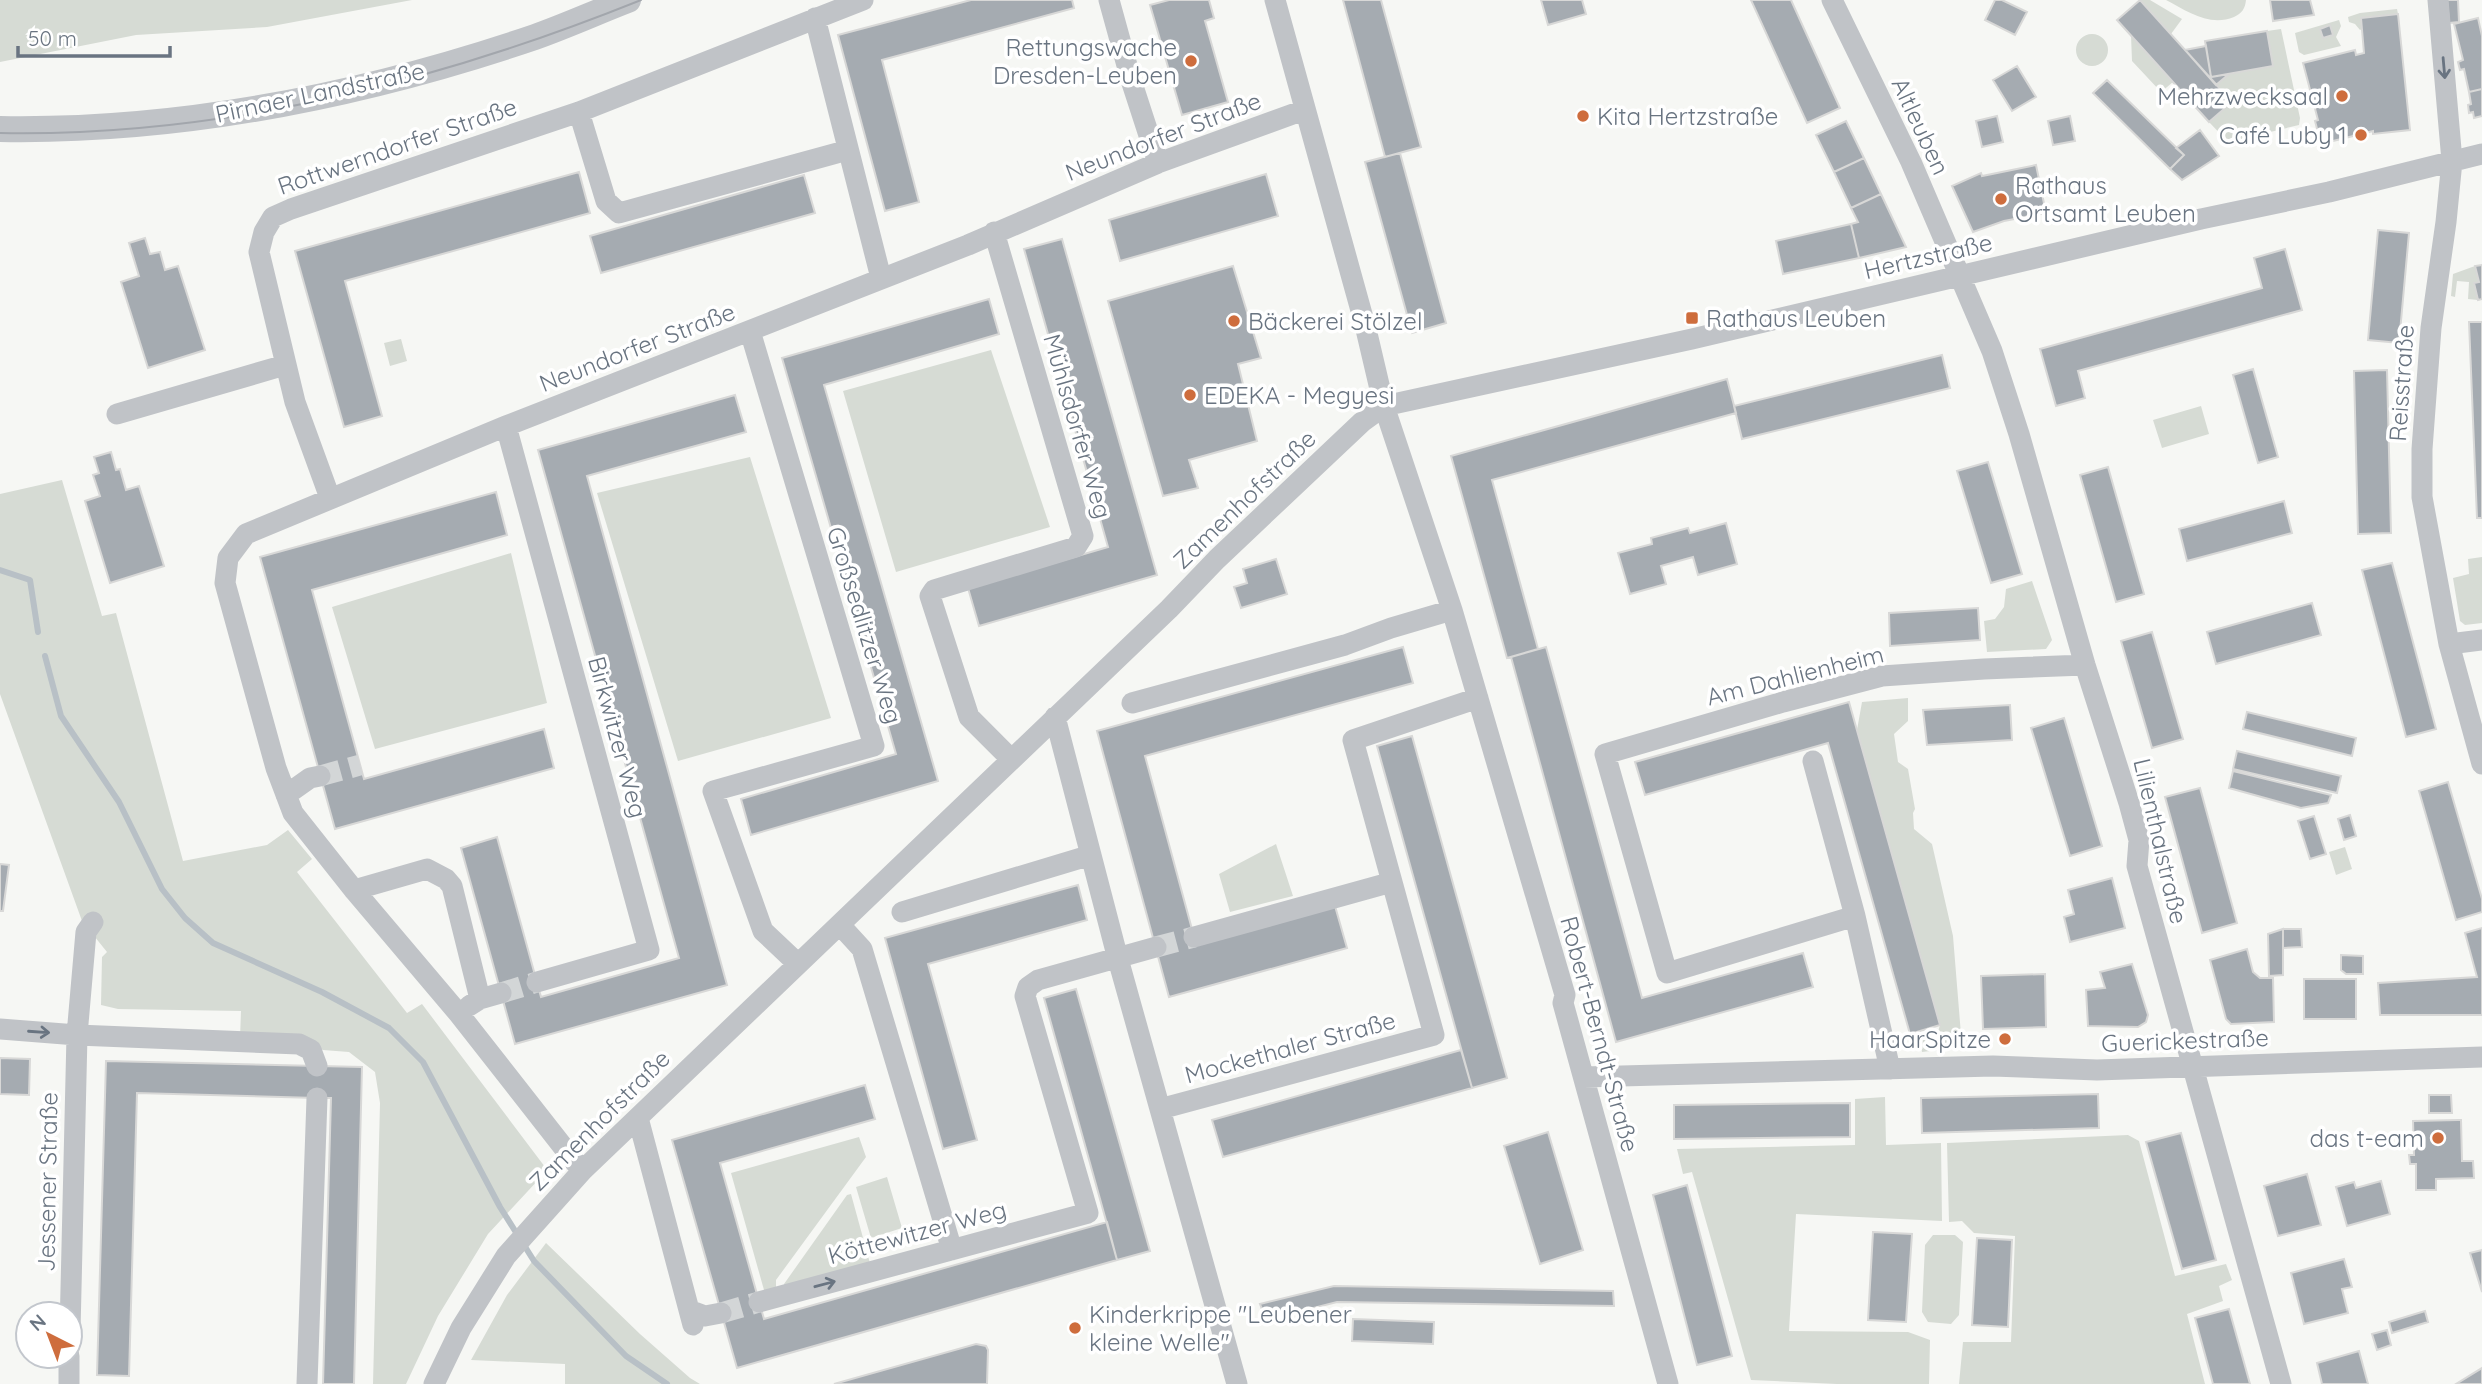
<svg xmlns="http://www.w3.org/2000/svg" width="2482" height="1384" viewBox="0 0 2482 1384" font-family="Quicksand,sans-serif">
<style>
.green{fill:#d6dbd4}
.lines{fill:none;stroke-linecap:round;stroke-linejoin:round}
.stream{stroke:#b8c0c6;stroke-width:6}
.building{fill:#a5abb1;stroke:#d8d8d7;stroke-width:2}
.minor-tunnel{stroke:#d3d6d7;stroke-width:21;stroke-dasharray:21 10;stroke-linecap:butt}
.minor{stroke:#c0c3c7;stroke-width:21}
.tertiary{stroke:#c0c3c7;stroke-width:26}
.tram{stroke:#a2a6ac;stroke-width:2}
.oneway{stroke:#697481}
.poi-dot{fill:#ce6d3d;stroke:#fff;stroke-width:2.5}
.labels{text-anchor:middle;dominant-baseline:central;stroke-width:7;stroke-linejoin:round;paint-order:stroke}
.poi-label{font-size:24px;fill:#697481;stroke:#fff;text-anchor:start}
.street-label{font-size:24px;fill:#697481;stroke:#fff}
</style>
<rect width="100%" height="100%" fill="#f6f7f4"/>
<path class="green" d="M0,0H412L267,27L136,35L0,62Z
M2140,0H2150L2182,19L2171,34Z
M2166,0H2246C2245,9 2242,13 2234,17C2209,27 2187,11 2166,0Z
M2397,9L2398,14L2361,18L2362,29L2360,30L2355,24L2349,22L2348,17L2360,13Z
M2339,20L2341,26L2336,37L2341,46L2304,55L2299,52L2295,33Z
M2281,29L2300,118L2299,125L2228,142L2209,122L2231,102L2216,85L2229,74L2273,66L2267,31Z
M2076 50a16 16 0 1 1 32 0a16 16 0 1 1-32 0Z
M2131,35L2173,82L2161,92L2132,61Z
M2475,266L2479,282L2474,283L2478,300L2468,299L2469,282L2457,281L2455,297L2451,296L2453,274Z
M401,339L407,361L390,366L384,343Z
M991,350L1050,527L896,572L843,391Z
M2201,406L2209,434L2162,448L2153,420Z
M750,457L831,718L678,761L597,493Z
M62,480L102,616L116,613L183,861L267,845L288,830L312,859L297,872L407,1013L422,1004L545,1167L540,1178L488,1234L438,1316L406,1384H373L380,1103L375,1072L349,1052L323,1050L301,1040L240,1038L241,1011L118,1009L101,1005L102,957L107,952L82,921L0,694V494Z
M511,553L547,703L375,749L332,607Z
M2482,557V623L2465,625L2460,621L2453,578L2469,574L2468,559Z
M2032,581L2052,640L2046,649L1987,652L1984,621L1995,619L2004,607L2006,589Z
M1908,698V721L1894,734L1898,762L1908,769L1915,809L1913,813L1914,829L1932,844L1953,936L1962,1047L1922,1052L1920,1039L1937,1035L1940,1025L1857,730L1862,702Z
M1276,844L1293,896L1230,912L1219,874Z
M2345,847L2352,869L2336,875L2329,852Z
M1885,1097L1886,1145L1941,1143L1942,1221L1796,1214L1789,1331L1908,1332L1930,1340L1929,1384H1837L1751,1380L1692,1172L1683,1174L1677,1149L1855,1145V1099Z
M2128,1135L2139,1141L2175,1276L2226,1264L2232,1280L2219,1286L2223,1301L2187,1314L2205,1384H1959L1963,1342H2011L2015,1236L1974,1233L1962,1221L1949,1222L1947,1143Z
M859,1137L866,1157L776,1280V1294L766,1297L731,1173Z
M887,1177L902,1228L871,1238L856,1187Z
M851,1194L871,1267L784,1291V1284L847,1195Z
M1933,1235H1955L1963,1242L1959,1315L1951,1324L1928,1322L1922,1312L1925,1245Z
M546,1243L640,1334L690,1378L700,1384H565V1364L471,1360L507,1295Z"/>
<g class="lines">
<path class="stream" d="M0,570L30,580L38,632
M45,656L61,716L119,802L162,889L185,918L213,943L322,992L389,1028L423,1062L500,1207L534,1261L626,1356L667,1384"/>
</g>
<path class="building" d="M971,0H1072L1074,8L882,60L919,202L885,211L838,35Z
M1169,0H1209L1214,18L1205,21L1228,102L1182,115L1150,5Z
M1343,0H1381L1421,147L1385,157Z
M1541,0H1582L1586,14L1548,25Z
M1751,0H1791L1840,108L1807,123Z
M1995,0H2002L2027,12L2015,35L1985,20Z
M2140,0L2232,102L2209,122L2117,20Z
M2270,0H2310L2314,15L2273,21Z
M2447,0H2458L2459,22L2449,23Z
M2398,14L2410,130L2373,134V131L2321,144L2315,121L2318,120L2303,63L2355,50L2356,55L2364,53L2361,18Z
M2478,18L2482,36V89L2469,92L2464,69L2460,70L2458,62L2463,60L2454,24Z
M2330,25L2333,35L2323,38L2320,29Z
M2267,31L2273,66L2211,77L2205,41Z
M2206,46L2211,77L2229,74L2216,85L2185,50Z
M2017,66L2036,97L2012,111L1993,80Z
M2107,80L2184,155L2170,169L2093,93Z
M2482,89V116L2474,118L2473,112L2469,113L2468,105L2471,104L2469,92Z
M1997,116L2003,142L1982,147L1976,121Z
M2070,116L2075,141L2053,145L2048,121Z
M1846,121L1864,158L1834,172L1816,135Z
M2200,130L2219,156L2182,180L2170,169L2184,155L2176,148Z
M1400,153L1446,323L1412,333L1365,162Z
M1864,158L1881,194L1851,208L1834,172Z
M2036,165L2046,213L2004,221L1973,232L1952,186L1981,173L1982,176Z
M579,172L590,213L345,281L382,416L344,427L295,251Z
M1266,174L1278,216L1120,261L1109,220Z
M804,175L815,213L601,273L590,236Z
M1881,194L1906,247L1859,258L1851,224L1858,222L1851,208Z
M1851,224L1859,258L1783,274L1776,241Z
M2378,230L2409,233L2399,343L2368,340Z
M145,238L150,254L160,252L165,270L178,266L205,350L148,368L121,282L139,276L129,243Z
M1062,239L1157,575L979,626L968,588L1108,547L1024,249Z
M2285,249L2302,310L2078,371L2085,398L2056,406L2040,349L2262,288L2254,258Z
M2482,265V299L2478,300L2474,283L2479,282L2475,266Z
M1233,266L1261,358L1238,364L1257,441L1189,460L1198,488L1163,496L1108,301Z
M989,299L999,334L824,385L938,781L751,835L741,799L896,754L782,358Z
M2469,322H2482V518H2477Z
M1942,355L1950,388L1742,439L1734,406Z
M2253,369L2278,457L2258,463L2233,375Z
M2387,370L2391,533L2358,534L2354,371Z
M1727,379L1736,413L1492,480L1538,649L1507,658L1451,456Z
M735,395L746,432L587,476L727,985L515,1044L461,848L497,837L541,997L679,958L538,450Z
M111,452L116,470L120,469L126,490L139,486L164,566L110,583L85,501L100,496L93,475L99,473L94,457Z
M1988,462L2022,574L1991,583L1957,471Z
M2108,467L2144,594L2116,602L2080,475Z
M496,492L507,535L312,590L364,779L544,729L554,768L335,829L260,557Z
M2284,501L2292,533L2187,561L2179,529Z
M1726,523L1737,564L1698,575L1693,557L1661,566L1666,584L1630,594L1618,553L1652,544L1651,538L1688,528L1690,533Z
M1276,559L1287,594L1241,608L1234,587L1247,583L1243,569Z
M2392,563L2436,729L2406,737L2362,570Z
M2312,603L2321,635L2216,664L2207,632Z
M1978,608L1980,640L1890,646L1889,613Z
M2152,632L2183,739L2152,748L2121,641Z
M1403,647L1413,683L1145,756L1196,944L1335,906L1347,948L1169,997L1097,731Z
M1546,647L1642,998L1803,953L1813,987L1616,1042L1511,657Z
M1849,702L1940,1025L1910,1034L1828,743L1645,795L1635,762Z
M2010,705L2012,740L1927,745L1923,710Z
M2247,712L2356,738L2352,756L2243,729Z
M2064,718L2102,846L2070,856L2031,728Z
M1412,736L1507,1078L1472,1088L1377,746Z
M2237,751L2341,776L2337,793L2233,769Z
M2233,771L2331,795L2328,803L2301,808L2229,788Z
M2448,782L2482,899V912L2456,920L2419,791Z
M2200,788L2237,923L2202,933L2165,797Z
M2350,815L2356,836L2344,840L2338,819Z
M2314,816L2326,854L2310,859L2298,821Z
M0,864L9,865L3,911H0Z
M2112,878L2125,928L2070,942L2064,917L2074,914L2068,890Z
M1078,885L1087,920L928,964L977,1140L943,1149L885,938Z
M2482,928V1015H2380L2378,983L2477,977L2465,933Z
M2283,929V975L2269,976L2268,934Z
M2283,929H2301L2302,947L2283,948Z
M2247,949L2253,972L2260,978H2273L2274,1022L2231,1024L2226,1019L2210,960Z
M2341,955L2363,956V974H2346L2341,970Z
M2132,964L2148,1015L2146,1022L2138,1027L2088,1026L2086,990L2105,988L2100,972Z
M2045,974L2046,1027L1983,1029L1981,976Z
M2304,979H2356V1019H2304Z
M1076,989L1150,1251L1117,1260L1044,998Z
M1461,1050L1472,1088L1223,1157L1212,1120Z
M0,1058L30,1059L29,1095L0,1094Z
M106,1061L362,1067L354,1384H323L331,1098H317L137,1093L129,1376L97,1375Z
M865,1085L875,1119L720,1163L764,1319L1107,1222L1117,1260L737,1368L672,1140Z
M2098,1094L2099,1128L1922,1133L1921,1098Z
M2429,1095H2451L2452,1113H2429Z
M1850,1103V1137L1674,1139V1105Z
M2458,1120H2461L2462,1161H2473L2474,1178L2436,1179V1190H2416V1164H2410L2409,1155H2414L2413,1121Z
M1548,1132L1583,1250L1540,1264L1504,1146Z
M2181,1133L2216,1260L2182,1269L2146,1142Z
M2307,1174L2321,1225L2278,1236L2264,1186Z
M2381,1181L2390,1214L2347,1226L2336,1187L2354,1182L2356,1188Z
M1687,1185L1732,1356L1697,1365L1653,1195Z
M1873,1232L1912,1234L1906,1322L1868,1320Z
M1977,1238L2012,1240L2008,1327L1972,1325Z
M2482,1250V1292L2470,1253Z
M2344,1259L2352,1287L2342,1289L2348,1313L2304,1324L2291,1273Z
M1334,1286L1613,1291L1614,1306L1337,1302L1266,1320L1260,1304Z
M2229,1309L2250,1384H2213L2195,1318Z
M2425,1311L2428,1322L2392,1333L2389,1322Z
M1353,1319L1434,1322L1433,1344L1352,1341Z
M2387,1330L2391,1345L2377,1350L2372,1334Z
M976,1344L986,1346L988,1350L987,1384H834Z
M2359,1351L2368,1384H2322L2317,1363Z
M2482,1368V1384H2456Z"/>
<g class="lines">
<path class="minor-tunnel" d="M320,776L360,765
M1156,947L1194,937
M501,993L537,982
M721,1313L759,1302"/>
<path class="minor" d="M1109,0L1131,80L1158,163
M1275,0L1365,325L1384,406L1452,610L1565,995L1563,1003L1668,1384
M1832,0L1911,162L1992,351L2019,434L2085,665L2129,803L2139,840L2137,866L2281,1384
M2438,0L2452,161L2446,222L2431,328L2422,449V497L2449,644L2482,764
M815,18L881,278
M579,112L606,201L619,213L848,150
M994,232L1083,536L1076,547L934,590L930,596L969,717L1011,759
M750,331L874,746L713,791L763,931L798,964
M117,414L285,365
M506,426L649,950L537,982
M330,498L295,402L259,252L264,232L273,217L291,209L579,112L863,0
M2449,644L2482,640
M1132,703L1345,645L1391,628L1452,610
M1055,717L1118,959L1237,1384
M1813,761L1855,916L1890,1069
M286,795L310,778L320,776
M354,890L427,869L446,879L452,886L480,999
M902,912L1091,855
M1855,916L1667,973L1605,754L1783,702L1882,676L1984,669L2085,665
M840,925L862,949L952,1250
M1194,937L1392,882
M469,1006L480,999L501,993
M0,1029L77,1035L299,1044L311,1050L317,1066
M1584,1077L1993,1066L2097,1070L2482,1057
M1160,1109L1434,1035L1353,740L1478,698
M638,1118L693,1325
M582,1171L459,1014L354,890L293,813L276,768L225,583L228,558L246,534L506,426L968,245L1158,163L1304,110
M759,1302L1088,1213L1025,996L1028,987L1038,980L1156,947
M689,1310L705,1316L721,1313
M70,1331L77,1035L86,932L93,922
M69,1384V1356
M307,1384L317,1098
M434,1384L461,1328L506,1256L582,1171L1169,609L1217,559L1362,422L1384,406L1692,339L2201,219L2329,192L2482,154"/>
<path class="tertiary" d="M0,129C182,132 364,95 535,37C566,26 597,12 628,0"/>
<path class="tram" d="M0,133C222,137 437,82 641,0"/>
</g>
<defs><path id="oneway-shaft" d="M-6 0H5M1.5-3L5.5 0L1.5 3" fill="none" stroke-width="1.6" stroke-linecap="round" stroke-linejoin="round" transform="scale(1.75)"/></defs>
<g class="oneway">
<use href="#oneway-shaft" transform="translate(2444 68) rotate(85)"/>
<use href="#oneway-shaft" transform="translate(39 1032) rotate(4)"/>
<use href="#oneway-shaft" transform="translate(825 1284) rotate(-15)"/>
</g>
<g class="poi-dot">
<circle cx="1191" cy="61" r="7"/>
<circle cx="2342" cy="96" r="7"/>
<circle cx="1583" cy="116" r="7"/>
<circle cx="2361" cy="135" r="7"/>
<circle cx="2001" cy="199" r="7"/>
<rect x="1685" y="311" width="14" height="14" rx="3.5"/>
<circle cx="1234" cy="321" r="7"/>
<circle cx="1190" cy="395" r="7"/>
<circle cx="2005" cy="1039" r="7"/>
<circle cx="2438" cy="1138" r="7"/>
<circle cx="1075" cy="1328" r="7"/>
</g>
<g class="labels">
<g class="poi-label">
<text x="1177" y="47" text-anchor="end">Rettungswache<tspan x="1177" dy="28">Dresden-Leuben</tspan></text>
<text x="2328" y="96" text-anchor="end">Mehrzwecksaal</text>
<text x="1597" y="116">Kita Hertzstraße</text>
<text x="2347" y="135" text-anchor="end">Café Luby 1</text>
<text x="2015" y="185">Rathaus<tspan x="2015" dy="28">Ortsamt Leuben</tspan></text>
<text x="1706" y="318">Rathaus Leuben</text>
<text x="1248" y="321">Bäckerei Stölzel</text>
<text x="1204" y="395">EDEKA - Megyesi</text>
<text x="1991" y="1039" text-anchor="end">HaarSpitze</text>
<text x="2424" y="1138" text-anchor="end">das t-eam</text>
<text x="1089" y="1314">Kinderkrippe "Leubener<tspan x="1089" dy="28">kleine Welle"</tspan></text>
</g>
<g class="street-label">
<text transform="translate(320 92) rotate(-12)">Pirnaer Landstraße</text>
<text transform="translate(1921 126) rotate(65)">Altleuben</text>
<text transform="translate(1163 136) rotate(-21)">Neundorfer Straße</text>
<text transform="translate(397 146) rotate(-19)">Rottwerndorfer Straße</text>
<text transform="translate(1928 256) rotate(-13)">Hertzstraße</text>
<text transform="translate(637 347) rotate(-21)">Neundorfer Straße</text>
<text transform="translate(2401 383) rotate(-86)">Reisstraße</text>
<text transform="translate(1078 426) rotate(74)">Mühlsdorfer Weg</text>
<text transform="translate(1244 499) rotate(-44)">Zamenhofstraße</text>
<text transform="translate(865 625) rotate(73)">Großsedlitzer Weg</text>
<text transform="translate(1795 675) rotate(-14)">Am Dahlienheim</text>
<text transform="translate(618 737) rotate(75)">Birkwitzer Weg</text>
<text transform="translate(2161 841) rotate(77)">Lilienthalstraße</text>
<text transform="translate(1600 1034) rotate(75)">Robert-Berndt-Straße</text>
<text transform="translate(2185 1040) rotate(-2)">Guerickestraße</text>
<text transform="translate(1290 1047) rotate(-15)">Mockethaler Straße</text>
<text transform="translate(599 1120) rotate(-45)">Zamenhofstraße</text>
<text transform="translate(47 1182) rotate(-89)">Jessener Straße</text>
<text transform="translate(917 1232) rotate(-15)">Köttewitzer Weg</text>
</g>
</g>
<g transform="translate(49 1335) rotate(318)"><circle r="33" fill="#ffffff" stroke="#c3c7cd" stroke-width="2"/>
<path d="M0-5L12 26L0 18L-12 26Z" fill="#ce6d3d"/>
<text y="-10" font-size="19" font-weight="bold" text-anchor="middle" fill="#697481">N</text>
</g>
<path d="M18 46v10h152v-10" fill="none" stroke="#697481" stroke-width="3.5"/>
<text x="28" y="46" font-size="21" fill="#697481" stroke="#ffffff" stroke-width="5" paint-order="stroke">50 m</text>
</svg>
